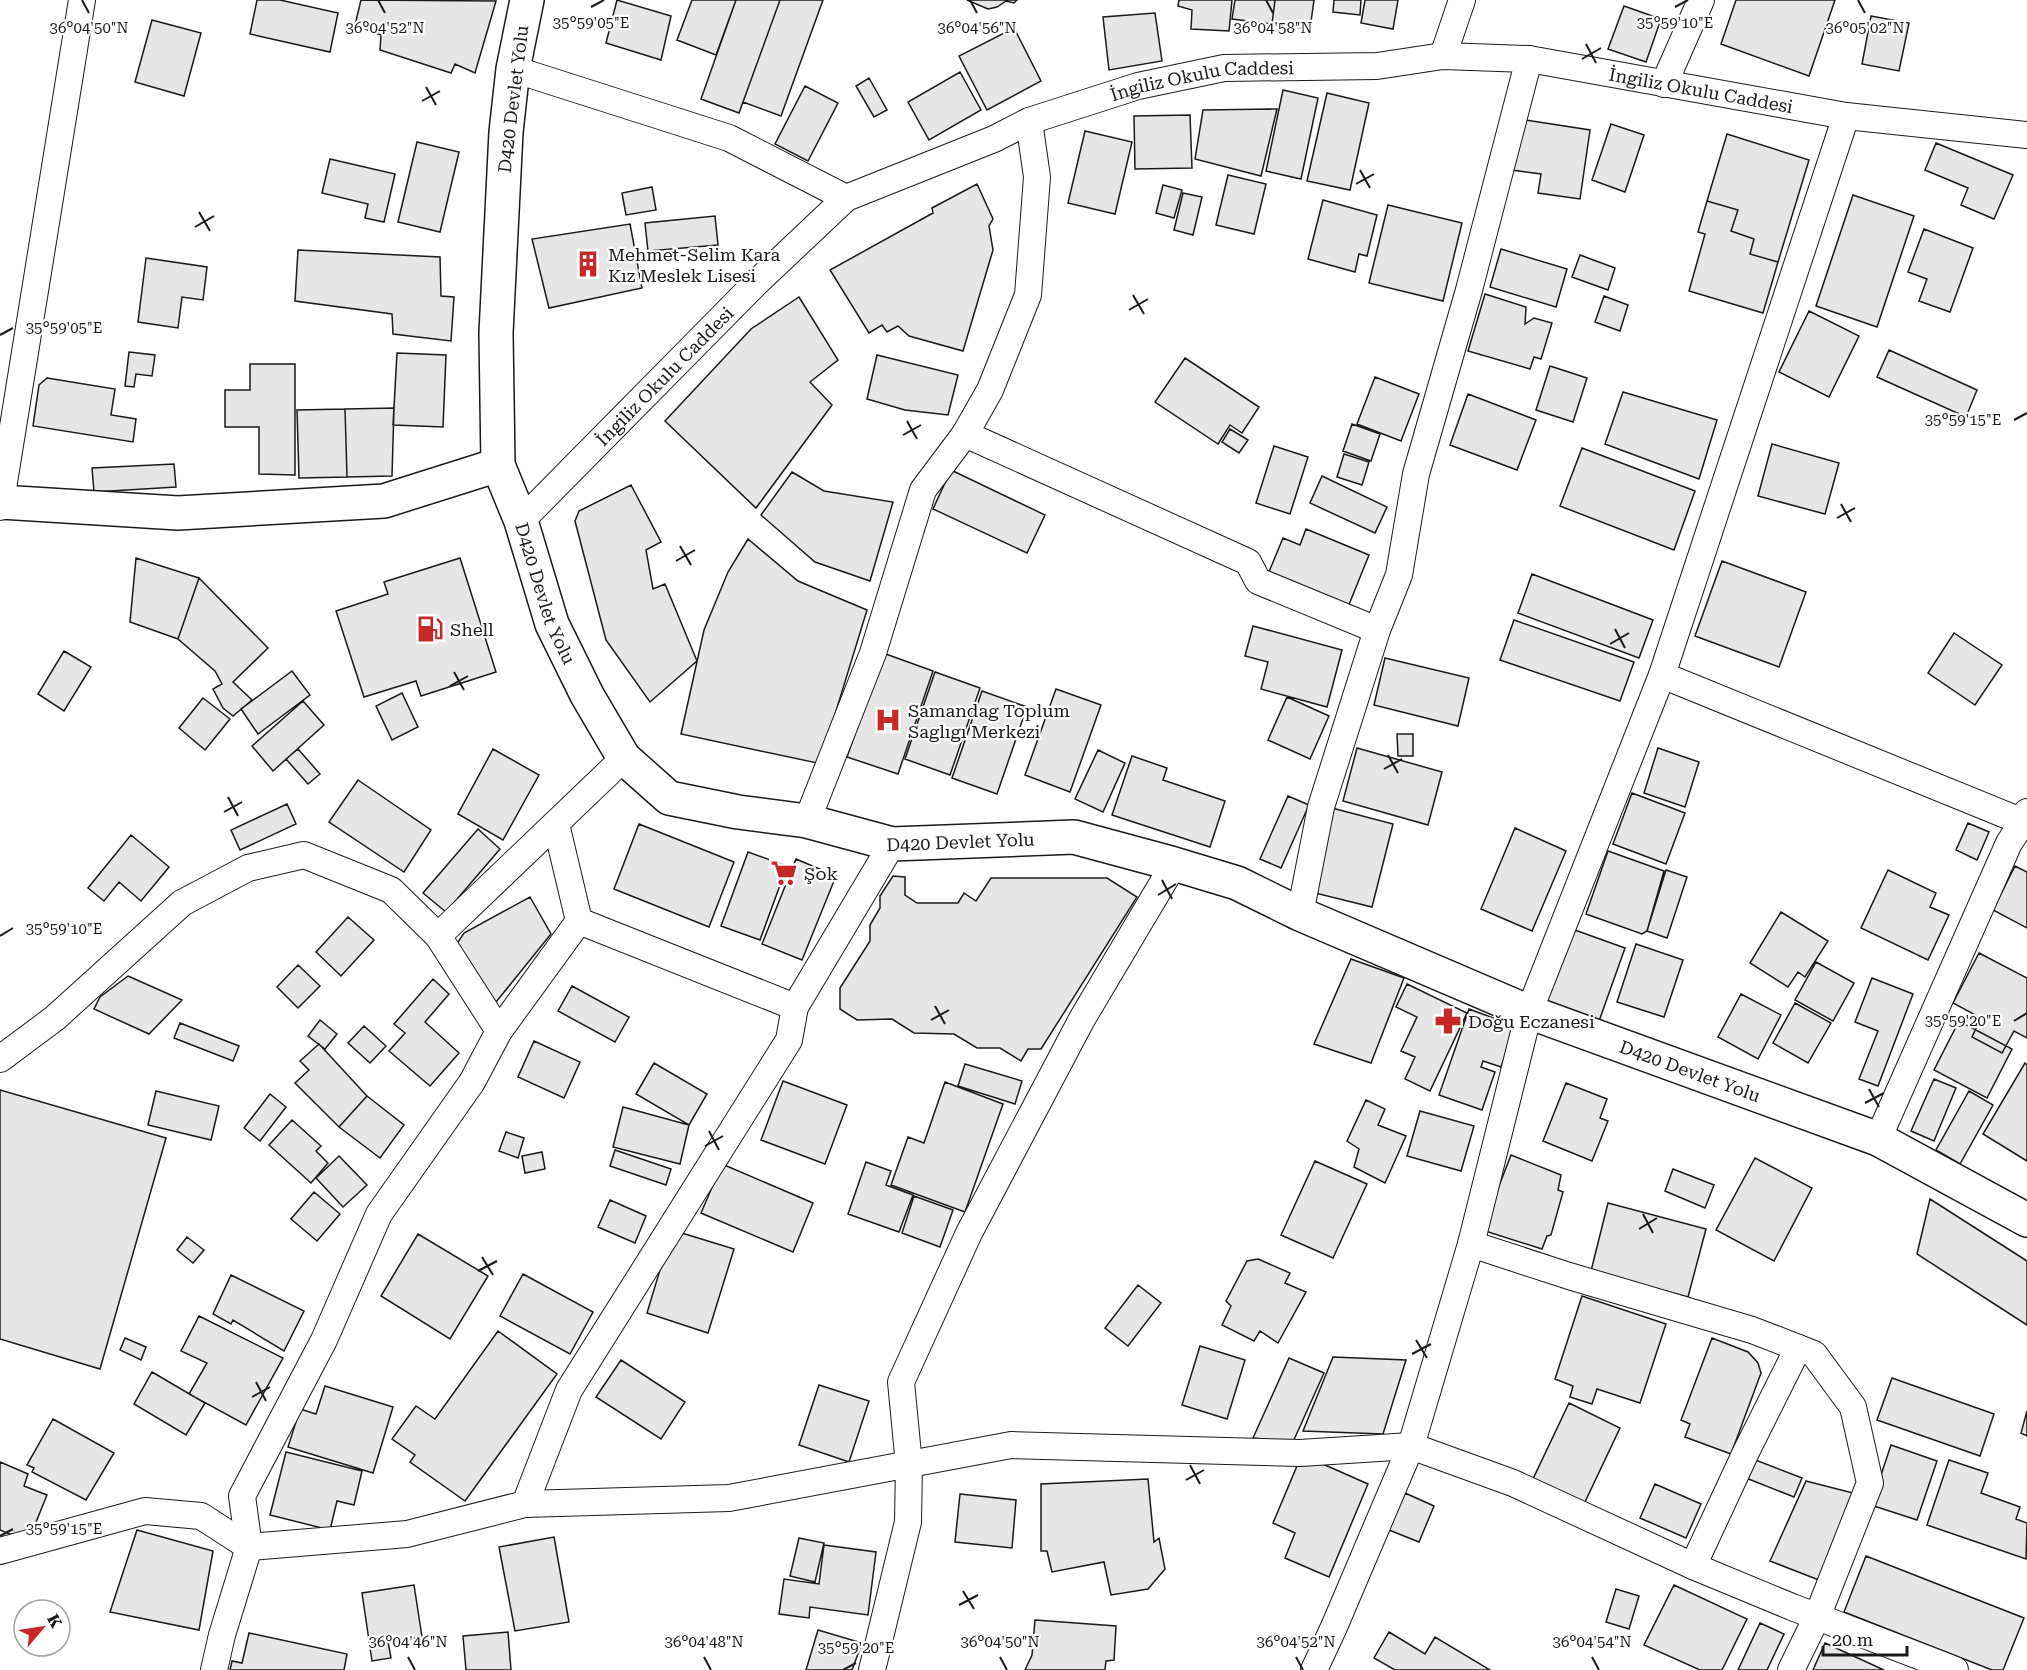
<svg xmlns="http://www.w3.org/2000/svg" width="2027" height="1670" viewBox="0 0 2027 1670" font-family="'Roboto Serif',serif">
<style>
.building{fill:#e6e6e6;stroke:#1a1a1a;stroke-width:1.5}
.lines{fill:none;stroke-linecap:round;stroke-linejoin:round}
.street-casing{stroke:#1a1a1a;stroke-width:28}
.secondary-casing{stroke:#1a1a1a;stroke-width:36}
.street{stroke:#fff;stroke-width:26}
.secondary{stroke:#fff;stroke-width:33}
.ticks{fill:none;stroke:#1a1a1a;stroke-width:2}
.labels{text-anchor:middle;dominant-baseline:central;stroke-width:4.5;stroke-linejoin:round;paint-order:stroke}
.street-label{font-size:18px;fill:#1a1a1a;stroke:#fff}
.poi-label{font-size:18px;fill:#1a1a1a;stroke:#fff;text-anchor:start}
.ticks-label{font-size:15px;text-anchor:middle;fill:#1a1a1a;stroke:#fff;stroke-width:4.5;stroke-linejoin:round;paint-order:stroke}
</style>
<rect width="100%" height="100%" fill="#fff"/>
<path class="building" d="M257,0H280L338,13L330,52L250,34Z
M361,0L496,1L475,73L455,64L451,73L380,50L381,35L355,25Z
M617,0L671,16L661,60L606,43Z
M692,0H736L716,55L677,40Z
M736,0H780L739,113L701,99Z
M780,0H823L781,116L743,102Z
M967,0H1017L1014,3L1006,1L997,7L988,9Z
M1179,0H1232L1229,31L1191,29L1192,10L1178,6Z
M1235,0H1275L1272,24L1232,19Z
M1275,0H1314L1310,29L1272,24Z
M1334,0H1361L1360,15L1333,12Z
M1365,0H1398L1393,29L1361,23Z
M1736,0H1835L1809,76L1721,44Z
M1624,6L1661,19L1646,62L1608,49Z
M1155,13L1162,61L1109,70L1103,17Z
M1871,16L1909,23L1899,71L1862,64Z
M152,20L201,33L184,96L135,82Z
M1014,28L1041,81L987,110L959,56Z
M960,72L981,110L929,140L908,102Z
M869,78L887,110L874,117L856,86Z
M805,86L838,103L808,161L775,144Z
M1283,90L1318,98L1301,179L1266,171Z
M1327,93L1369,103L1350,190L1307,181Z
M1277,109L1261,176L1195,159L1203,110Z
M1190,115L1192,168L1135,169L1134,116Z
M1519,119L1590,130L1580,199L1538,193L1541,174L1512,170Z
M1611,124L1644,135L1625,192L1592,180Z
M1085,131L1132,142L1115,214L1068,203Z
M1727,134L1809,160L1778,262L1750,254L1754,239L1731,231L1738,210L1707,201Z
M417,142L459,152L440,232L398,222Z
M1936,143L2013,175L1994,219L1961,205L1968,188L1925,170Z
M330,159L395,174L384,222L365,218L368,204L322,193Z
M1228,175L1266,184L1254,234L1216,225Z
M977,184L993,219L989,226L993,250L963,351L909,336L898,326L887,332L882,325L869,333L830,270L933,213L932,208Z
M1163,185L1182,190L1174,218L1156,213Z
M652,187L656,210L626,215L622,193Z
M1183,193L1202,197L1193,235L1174,230Z
M1853,195L1914,216L1877,327L1816,306Z
M1323,200L1377,215L1367,256L1359,254L1355,272L1308,259Z
M1707,201L1738,210L1731,231L1754,239L1750,254L1778,262L1763,313L1689,291L1705,234L1698,232Z
M1388,205L1462,223L1443,301L1369,283Z
M715,216L718,245L648,251L645,223Z
M630,224L642,288L549,308L532,239Z
M1924,229L1973,248L1950,312L1919,301L1927,279L1908,272Z
M1501,249L1567,269L1556,307L1490,287Z
M298,250L440,257L441,296L454,297L451,341L393,334L392,314L295,301Z
M1580,255L1615,268L1608,290L1572,277Z
M146,258L207,267L203,300L182,297L178,328L138,322Z
M1485,294L1526,307L1525,324L1534,318L1552,323L1541,359L1534,357L1530,369L1468,351Z
M1604,296L1628,305L1620,331L1595,322Z
M799,297L838,360L810,382L832,405L756,508L665,421L751,329Z
M1809,311L1859,336L1829,397L1779,372Z
M1889,350L1977,390L1966,417L1877,377Z
M129,352L155,355L152,376L136,374L134,387L125,386Z
M397,353L446,355L443,427L393,425Z
M877,355L958,375L948,415L905,410L867,399Z
M1185,358L1259,407L1242,433L1230,425L1218,444L1155,402Z
M250,364H295V475L259,474V427H225V390H250Z
M1550,366L1587,378L1573,422L1536,410Z
M1375,377L1419,394L1401,441L1357,424Z
M47,378L115,389L111,415L136,419L133,442L33,426L39,385Z
M1623,392L1717,420L1699,479L1605,444Z
M1468,394L1536,420L1517,470L1450,445Z
M394,408L392,476L347,477L345,409Z
M345,409L347,477L299,478L297,410Z
M1352,424L1380,434L1371,461L1343,451Z
M1230,429L1248,440L1239,453L1222,442Z
M1772,444L1839,463L1825,514L1758,496Z
M1274,446L1308,457L1290,514L1256,503Z
M1582,448L1695,491L1674,550L1560,506Z
M1344,454L1369,462L1362,485L1337,477Z
M174,464L176,487L94,492L92,468Z
M951,470L1045,515L1027,553L933,509Z
M792,472L824,491L893,502L870,581L815,562L761,515Z
M1322,476L1387,507L1375,533L1310,503Z
M631,485L661,542L646,550L653,589L665,584L697,661L650,702L606,640L575,521L579,511Z
M1306,529L1369,555L1346,612L1266,579L1283,538L1300,545Z
M748,539L798,581L867,610L829,734L817,763L681,734L704,630L728,572Z
M136,558L199,578L178,639L130,622Z
M460,558L496,672L421,696L416,681L364,697L336,611L388,594L384,582Z
M1722,561L1806,592L1779,667L1695,636Z
M1532,574L1653,620L1639,658L1518,613Z
M199,578L268,648L233,682L252,700L233,716L223,708L213,689L222,684L215,671L178,639Z
M1514,620L1634,662L1620,701L1500,660Z
M1253,626L1342,650L1327,707L1261,689L1268,662L1245,656Z
M1954,633L2002,665L1975,705L1928,673Z
M64,651L91,667L64,711L38,694Z
M883,653L933,671L898,774L847,757Z
M1385,658L1469,678L1458,726L1374,705Z
M292,671L310,695L258,734L241,709Z
M935,672L980,688L950,775L905,759Z
M1056,689L1101,705L1070,792L1025,775Z
M982,691L1027,707L997,794L952,778Z
M402,693L418,727L392,740L376,706Z
M1287,697L1329,716L1310,759L1268,740Z
M203,698L230,719L205,750L179,728Z
M303,701L324,725L273,771L252,746Z
M1397,734H1413V756H1398Z
M1357,748L1442,772L1428,825L1343,801Z
M1658,748L1699,762L1685,807L1644,793Z
M298,749L320,774L308,784L286,759Z
M493,749L539,775L503,840L458,814Z
M1098,750L1125,763L1103,812L1075,799Z
M1132,756L1167,768L1163,780L1225,801L1210,847L1112,815Z
M358,780L431,830L404,872L329,822Z
M1632,793L1685,813L1666,864L1613,844Z
M1288,796L1309,805L1281,868L1260,859Z
M287,804L296,824L240,850L231,830Z
M1332,808L1393,824L1372,907L1311,892Z
M1968,823L1989,832L1977,860L1956,850Z
M639,824L734,862L709,927L614,889Z
M1515,828L1566,851L1532,931L1481,909Z
M478,829L500,849L446,912L423,893Z
M131,835L169,867L141,901L119,882L104,901L88,888Z
M1608,851L1664,871L1647,931L1642,934L1586,914Z
M748,852L787,866L760,940L721,926Z
M796,859L836,876L802,960L762,944Z
M2015,866L2027,872V928L1993,910Z
M1666,870L1687,877L1667,938L1647,931Z
M1888,870L1936,893L1930,907L1949,915L1928,960L1861,928Z
M893,876L905,877V895L917,903H958L964,893L976,901L991,878H1107L1137,897L1041,1049H1028L1021,1061L1000,1048H977L954,1034L914,1033L892,1019L857,1020L840,1009V988L870,941V925L880,908V896Z
M530,897L551,934L492,1007L452,951L464,933Z
M1781,912L1828,941L1805,977L1798,972L1788,987L1750,963Z
M348,917L374,940L341,976L316,952Z
M1572,929L1625,948L1598,1024L1545,1005Z
M1636,944L1683,960L1664,1017L1617,1002Z
M1979,953L2027,978V1038L2014,1031L2002,1053L1972,1037L1981,1018L1953,1003Z
M1351,959L1404,978L1371,1063L1314,1044Z
M1816,962L1854,983L1833,1021L1795,1000Z
M298,965L320,986L298,1008L277,987Z
M128,976L182,1000L149,1034L94,1009L100,997Z
M1872,978L1913,994L1878,1086L1859,1079L1878,1031L1855,1022Z
M433,979L449,994L425,1022L459,1053L430,1086L389,1051L405,1033L394,1024Z
M1407,984L1467,1013L1430,1091L1405,1079L1415,1057L1401,1051L1417,1017L1396,1007Z
M572,986L629,1017L615,1042L558,1011Z
M1741,994L1781,1015L1758,1059L1718,1037Z
M1795,1003L1831,1023L1808,1063L1773,1043Z
M1469,1009L1515,1026L1501,1067L1483,1061L1481,1067L1495,1072L1482,1110L1439,1095Z
M320,1020L337,1034L325,1049L308,1036Z
M1959,1021L2012,1049L1987,1098L1934,1070Z
M180,1023L239,1046L233,1061L174,1038Z
M364,1026L386,1046L370,1063L348,1043Z
M534,1041L580,1062L564,1098L518,1077Z
M319,1044L367,1096L339,1127L295,1083L309,1070L300,1061Z
M654,1063L707,1094L689,1125L636,1094Z
M2025,1063L2027,1065V1161L1983,1134Z
M965,1064L1022,1081L1015,1104L958,1086Z
M1934,1079L1956,1088L1934,1141L1911,1131Z
M783,1081L847,1105L825,1164L761,1140Z
M945,1082L1003,1104L965,1212L891,1185L908,1137L924,1143Z
M1566,1083L1607,1099L1600,1118L1608,1121L1592,1161L1543,1141Z
M0,1090L166,1138L100,1369L0,1339Z
M156,1091L219,1106L211,1140L148,1125Z
M1969,1091L1993,1105L1960,1164L1936,1150Z
M270,1094L286,1107L260,1141L244,1128Z
M367,1096L404,1125L380,1158L339,1127Z
M1366,1100L1385,1109L1378,1125L1406,1136L1385,1183L1354,1167L1359,1149L1347,1141Z
M623,1107L689,1125L680,1164L613,1147Z
M1420,1111L1474,1126L1461,1171L1407,1156Z
M292,1120L321,1146L316,1151L328,1163L311,1183L269,1145Z
M506,1132L524,1138L518,1158L499,1151Z
M615,1150L671,1169L666,1185L610,1166Z
M542,1152L545,1169L525,1173L522,1156Z
M1511,1155L1561,1175L1558,1190L1563,1192L1551,1235L1547,1236L1542,1249L1482,1230Z
M339,1156L367,1185L343,1207L316,1178Z
M1755,1158L1812,1188L1774,1261L1716,1230Z
M1315,1161L1367,1184L1333,1258L1281,1235Z
M866,1162L891,1171L886,1185L913,1195L899,1232L848,1214Z
M722,1164L813,1203L793,1252L701,1213Z
M1673,1169L1714,1185L1705,1208L1665,1191Z
M314,1192L340,1214L317,1241L291,1219Z
M914,1196L953,1210L940,1247L902,1233Z
M1930,1199L2027,1261V1325L1917,1254Z
M610,1200L646,1216L635,1243L598,1227Z
M1608,1203L1706,1229L1688,1297L1591,1271Z
M672,1230L734,1249L708,1333L647,1313Z
M418,1234L488,1276L450,1339L381,1296Z
M187,1237L204,1250L193,1263L177,1250Z
M1258,1259L1290,1273L1285,1283L1306,1292L1278,1343L1260,1331L1254,1341L1222,1325L1231,1306L1226,1301L1247,1261Z
M523,1274L593,1312L570,1354L500,1316Z
M231,1275L304,1311L284,1351L233,1320L231,1324L213,1314Z
M1138,1285L1161,1303L1128,1346L1105,1328Z
M1582,1296L1666,1324L1640,1403L1597,1389L1592,1404L1570,1397L1573,1386L1555,1379Z
M199,1316L283,1358L246,1425L189,1394L207,1363L181,1351Z
M498,1331L557,1374L465,1501L410,1462L415,1455L392,1439L416,1406L435,1419Z
M125,1338L146,1347L141,1360L120,1350Z
M1712,1338L1748,1352L1758,1363L1761,1373L1731,1454L1685,1437L1690,1424L1681,1420Z
M1200,1346L1245,1360L1227,1419L1182,1405Z
M1333,1357L1406,1360L1383,1434L1303,1431Z
M1289,1358L1324,1373L1293,1442L1253,1438Z
M621,1360L685,1402L661,1439L596,1397Z
M152,1372L205,1403L186,1435L134,1404Z
M1892,1378L1994,1414L1980,1456L1877,1420Z
M819,1385L869,1401L849,1462L799,1445Z
M325,1386L393,1407L373,1473L288,1447L300,1409L316,1414Z
M1569,1403L1620,1428L1584,1504L1533,1479Z
M2027,1411V1436L2021,1433Z
M53,1419L114,1453L86,1500L32,1472L34,1468L27,1465Z
M1891,1445L1937,1461L1917,1520L1871,1505Z
M286,1452L362,1471L354,1505L337,1501L330,1530L270,1515Z
M1753,1459L1802,1478L1794,1497L1746,1478Z
M1949,1460L1988,1473L1981,1493L2020,1507L2016,1519L2027,1523L2026,1559L1927,1525Z
M1316,1461L1368,1484L1329,1577L1285,1558L1295,1533L1273,1523L1297,1466Z
M0,1462L28,1474L24,1486L47,1495L28,1542L0,1530Z
M1148,1479L1154,1542L1159,1538L1165,1569L1148,1589L1111,1595L1104,1562L1052,1572L1047,1551H1041V1484Z
M1806,1481L1853,1493L1824,1582L1770,1561Z
M1655,1484L1701,1504L1686,1538L1640,1518Z
M1405,1493L1434,1506L1419,1542L1389,1530Z
M960,1494L1016,1500L1012,1548L955,1542Z
M137,1530L213,1551L199,1630L110,1612Z
M554,1537L569,1622L515,1631L499,1547Z
M799,1538L824,1543L815,1582L790,1576Z
M824,1545L876,1552L868,1615L810,1607L809,1618L779,1614L784,1579L819,1584Z
M1866,1556L2024,1618L2003,1670H1992L1844,1612Z
M414,1585L422,1637L388,1642L391,1658L372,1661L362,1593Z
M1674,1585L1747,1619L1722,1670H1700L1644,1645Z
M1616,1589L1639,1596L1629,1629L1606,1622Z
M1035,1620L1116,1626L1114,1660L1106,1661L1105,1670H1025L1032,1655Z
M1760,1623L1784,1634L1767,1670H1738Z
M818,1630L862,1643L852,1670H806Z
M508,1632L511,1670H466L463,1636Z
M1389,1632L1425,1654L1435,1637L1490,1670H1395L1374,1658Z
M249,1633L347,1654L344,1670H230L232,1661L242,1663Z
M1825,1643L1884,1670H1813Z"/>
<g class="lines">
<g class="street-casing">
<g id="street">
<path d="M1443,56L1462,0"/>
<path d="M513,69L729,138L846,198"/>
<path d="M1664,84L1701,0"/>
<path d="M965,434L1248,562L1258,581L1377,630"/>
<path d="M0,507L82,0"/>
<path id="s1" d="M521,521L756,283L846,198L994,139L1029,121L1138,86L1224,68L1377,66L1443,56L1529,59L1846,116L2027,135"/>
<path d="M1662,675L2023,822"/>
<path d="M807,821L873,653L923,490L965,434L990,390L1028,295L1037,177L1029,121"/>
<path d="M556,824L579,921L795,1007"/>
<path d="M1300,914L1321,807L1377,630L1399,575L1416,474L1469,290L1529,59"/>
<path d="M438,936L624,758"/>
<path d="M0,1059L55,1018L182,903L248,868L304,855L391,890L438,936L499,1031"/>
<path d="M1878,1139L2009,843L2023,822L2027,812"/>
<path d="M1471,1244L1569,1276L1752,1330L1814,1354L1853,1407L1870,1483L1817,1617L1791,1670"/>
<path d="M525,1504L569,1390L789,1040L795,1007L892,844"/>
<path d="M0,1551L145,1511L201,1516L249,1547L407,1534L525,1504L729,1498L1011,1445L1300,1453L1411,1446L1513,1483L1693,1566L1792,1607L1955,1670"/>
<path d="M1693,1566L1746,1452L1798,1348"/>
<path d="M214,1670L222,1635L249,1547L242,1496L324,1340L379,1214L472,1082L499,1031L579,921"/>
<path d="M872,1670L908,1522L909,1465L901,1382L969,1233L1082,1019L1174,864"/>
<path d="M1314,1670L1334,1627L1411,1446L1471,1244L1529,1012L1662,675L1846,116"/>
</g>
</g>
<g class="secondary-casing">
<g id="secondary">
<path id="s2" d="M527,0L513,69L506,132L496,333L498,465L521,521L552,624L587,695L624,758L669,798L738,812L807,821L892,844L1074,837L1174,864L1237,883L1300,914L1529,1012L1878,1139L2027,1220"/>
<path d="M0,502L178,513L384,501L498,465"/>
</g>
</g>
<use href="#street" class="street"/>
<use href="#secondary" class="secondary"/>
</g>
<path class="ticks" d="M82,0L89,13M378,0L385,13M970,0L977,13M1266,0L1273,13M1858,0L1865,13M591,7L604,0M1675,7L1688,0M1586,44L1596,63M1582,59L1601,48M426,87L436,105M422,101L440,91M1360,170L1370,188M1356,184L1374,174M199,212L210,231M195,227L214,216M1133,295L1144,314M1129,310L1148,299M0,335L13,328M2014,420L2027,413M907,421L917,439M903,435L921,425M1841,504L1851,522M1837,518L1855,508M680,546L691,565M676,561L695,550M1615,629L1625,648M1610,644L1629,633M454,672L464,690M450,686L468,676M1388,755L1398,773M1384,769L1402,759M228,797L238,816M224,812L242,802M1162,880L1172,899M1158,895L1176,884M0,936L13,928M935,1006L945,1024M931,1020L949,1010M2014,1021L2027,1013M1869,1089L1879,1107M1865,1103L1884,1093M709,1131L719,1150M705,1146L723,1136M1643,1214L1653,1233M1639,1229L1657,1218M482,1257L493,1275M478,1271L497,1261M1416,1340L1427,1358M1412,1354L1431,1344M256,1382L266,1401M252,1397L270,1387M1190,1465L1200,1484M1186,1480L1204,1470M0,1536L13,1529M963,1591L974,1609M959,1605L978,1595M408,1657L415,1670M704,1657L711,1670M1000,1657L1007,1670M1296,1657L1303,1670M1592,1657L1599,1670M843,1670L856,1663"/>
<defs>
<g id="building-bare" transform="scale(2.07)"><path d="M-4-6H4V6H1V3H-1V6H-4ZM-2.5-4.3h1.7v1.8h-1.7ZM.8-4.3h1.7v1.8H.8ZM-2.5-1h1.7V.8h-1.7ZM.8-1h1.7V.8H.8Z" fill="#c62828" stroke="#fff" stroke-width="2.5" paint-order="stroke"/></g>
<g id="fuel-bare" transform="scale(2.07)"><path d="M-5.5-6h7V0h2V4h1.3V-2.5L3-4.5l.8-.8L6-3V5H2.5V1h-1V6h-7ZM-4.2-4.7v3.2H.2V-4.7Z" fill="#c62828" stroke="#fff" stroke-width="2.5" paint-order="stroke"/></g>
<g id="hospital-bare" transform="scale(2.07)"><path d="M-5-5h3v3.5h4V-5h3V5h-3V1.5h-4V5h-3Z" fill="#c62828" stroke="#fff" stroke-width="2.5" paint-order="stroke"/></g>
<g id="supermarket-bare" transform="scale(2.07)"><path d="M-6-5.5h2.5l.6 2H6L4.5 2H-2.5L-4.4-4H-6ZM-1.5 3.2a1.3 1.3 0 1 0 .1 0ZM3 3.2a1.3 1.3 0 1 0 .1 0Z" fill="#c62828" stroke="#fff" stroke-width="2.5" paint-order="stroke"/></g>
<g id="pharmacy-bare" transform="scale(2.07)"><path d="M-2-6h4v4h4v4h-4v4h-4v-4h-4v-4h4Z" fill="#c62828" stroke="#fff" stroke-width="2.5" paint-order="stroke"/></g>
</defs>
<g fill-rule="evenodd">
<use href="#building-bare" x="588" y="264"/>
<use href="#fuel-bare" x="430" y="629"/>
<use href="#hospital-bare" x="888" y="720"/>
<use href="#supermarket-bare" x="784" y="873"/>
<use href="#pharmacy-bare" x="1448" y="1021"/>
</g>
<g class="labels">
<g class="street-label">
<text stroke="none"><textPath href="#s1" startOffset="836">İngiliz Okulu Caddesi</textPath></text>
<text stroke="none"><textPath href="#s1" startOffset="1340">İngiliz Okulu Caddesi</textPath></text>
<text transform="translate(513 99) rotate(-83)">D420 Devlet Yolu</text>
<text stroke="none"><textPath href="#s1" startOffset="204">İngiliz Okulu Caddesi</textPath></text>
<text stroke="none"><textPath href="#s2" startOffset="604">D420 Devlet Yolu</textPath></text>
<text stroke="none"><textPath href="#s2" startOffset="1144">D420 Devlet Yolu</textPath></text>
<text stroke="none"><textPath href="#s2" startOffset="1918">D420 Devlet Yolu</textPath></text>
</g>
<g class="poi-label">
<text x="608" y="254">Mehmet-Selim Kara<tspan x="608" dy="21">Kız Meslek Lisesi</tspan></text>
<text x="450" y="629">Shell</text>
<text x="908" y="710">Samandag Toplum<tspan x="908" dy="21">Saglıgı Merkezi</tspan></text>
<text x="804" y="873">Şok</text>
<text x="1468" y="1021">Doğu Eczanesi</text>
</g>
</g>
<g class="ticks-label">
<text x="591" y="28">35°59'05"E</text>
<text x="1675" y="28">35°59'10"E</text>
<text x="89" y="33">36°04'50"N</text>
<text x="385" y="33">36°04'52"N</text>
<text x="977" y="33">36°04'56"N</text>
<text x="1273" y="33">36°04'58"N</text>
<text x="1865" y="33">36°05'02"N</text>
<text x="64" y="333">35°59'05"E</text>
<text x="1963" y="425">35°59'15"E</text>
<text x="64" y="934">35°59'10"E</text>
<text x="1963" y="1026">35°59'20"E</text>
<text x="64" y="1534">35°59'15"E</text>
<text x="408" y="1647">36°04'46"N</text>
<text x="704" y="1647">36°04'48"N</text>
<text x="1000" y="1647">36°04'50"N</text>
<text x="1296" y="1647">36°04'52"N</text>
<text x="1592" y="1647">36°04'54"N</text>
<text x="856" y="1653">35°59'20"E</text>
</g>
<g transform="translate(42 1628) rotate(61)"><circle r="28" fill="#ffffff" stroke="#a3a3a3" stroke-width="1.5"/>
<path d="M0-4.5L10 22L0 15L-10 22Z" fill="#c62828"/>
<text y="-9" font-size="16" font-weight="bold" text-anchor="middle" fill="#1a1a1a">K</text>
</g>
<path d="M1823 1646v9h84v-9" fill="none" stroke="#1a1a1a" stroke-width="3"/>
<text x="1832" y="1646" font-size="18" fill="#1a1a1a" stroke="#ffffff" stroke-width="4.5" paint-order="stroke">20 m</text>
</svg>
